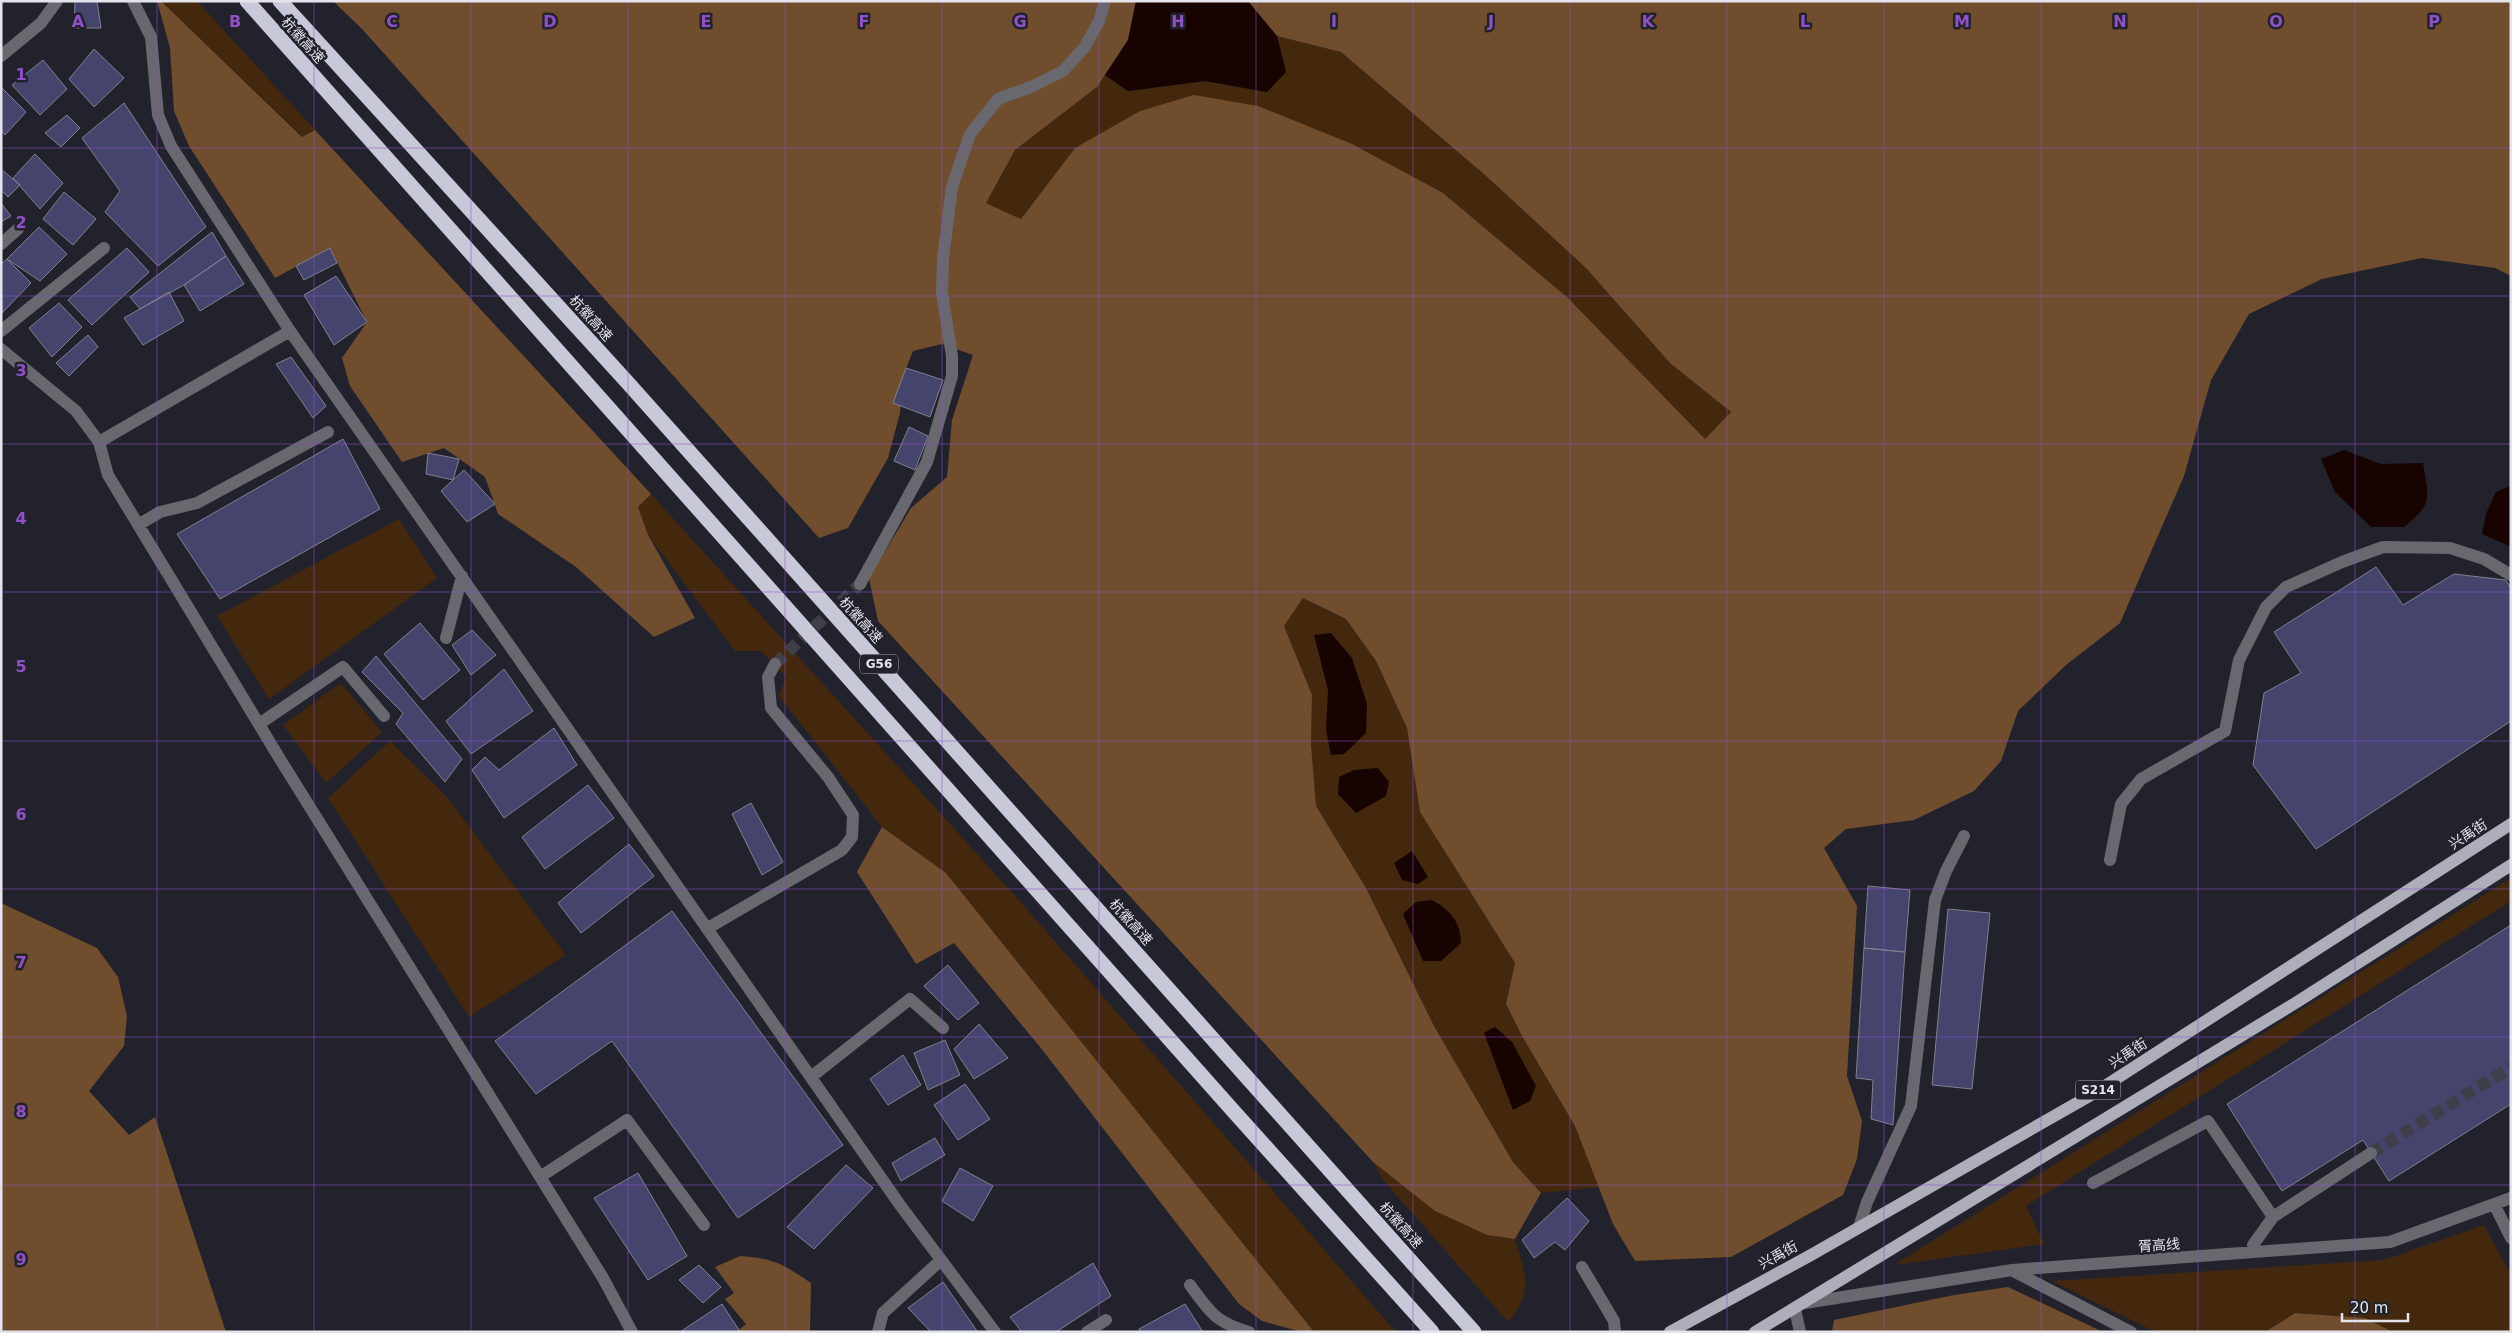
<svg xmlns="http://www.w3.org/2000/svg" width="2512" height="1333" viewBox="0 0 2512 1333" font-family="'DejaVu Sans','Noto Sans SC',sans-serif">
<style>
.green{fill:#43280d}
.forest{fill:#704d2c}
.water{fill:#170300}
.building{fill:#44446d;stroke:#80818f}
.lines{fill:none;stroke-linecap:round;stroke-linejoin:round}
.minor-tunnel{stroke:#3f3f4a;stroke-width:12;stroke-dasharray:12 6;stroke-linecap:butt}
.minor{stroke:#68686e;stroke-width:12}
.major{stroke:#adaeba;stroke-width:12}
.highway{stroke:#c8c9d8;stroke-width:15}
.grid{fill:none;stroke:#9051c8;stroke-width:1;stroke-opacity:0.55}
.labels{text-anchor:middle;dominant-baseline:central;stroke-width:5;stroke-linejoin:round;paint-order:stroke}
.shield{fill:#22222d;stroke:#aaaab3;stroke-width:1}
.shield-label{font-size:12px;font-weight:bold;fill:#e4e5ec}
.street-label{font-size:14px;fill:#e4e5ec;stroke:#22222d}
.grid-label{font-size:16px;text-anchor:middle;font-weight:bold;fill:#9051c8;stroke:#22222d;stroke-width:5;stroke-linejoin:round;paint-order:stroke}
</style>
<rect width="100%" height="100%" fill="#22222d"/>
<path class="green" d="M161,1H197L315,130L303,137Z
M1277,36L1341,52L1485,175L1586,268L1670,363L1731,412L1705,439L1567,297L1443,193L1075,148L1021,219L986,203L1015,150L1097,87L1105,75L1128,91L1205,81L1267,92L1286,72Z
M651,494L1018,899L1396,1332H1314L946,873L882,827L779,696L786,677L761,651H735L648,535L638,507Z
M399,519L437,578L269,699L217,616Z
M1303,598L1346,619L1376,661L1407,728L1420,812L1515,963L1506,1004L1522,1036L1575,1126L1600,1187L1541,1193L1513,1162L1434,1026L1366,888L1316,806L1311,744L1312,695L1284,626Z
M341,683L382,732L326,783L283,725Z
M390,741L446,796L566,955L469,1017L328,798Z
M2511,878V901L2026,1206L2044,1244L1894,1265Z
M1373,1162L1435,1211L1487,1235L1515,1239C1525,1274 1535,1291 1508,1322L1384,1181Z
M2484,1225L2511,1275V1332H2393L2365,1318L2295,1313L2265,1332H2156L2052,1281L2384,1260Z"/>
<path class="forest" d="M157,1H161L302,137L315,130L651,494L638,507L648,535L695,618L654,637L576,567L498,514L485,477L444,448L402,462L350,386L342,358L367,322L330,248L275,278L189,146L174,111L170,48Z
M333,1H1136L1128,40L1097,87L1015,150L986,203L1021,219L1075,148L1140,111L1194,95L1258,106L1352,144L1443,193L1567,297L1705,439L1731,412L1670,363L1586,268L1485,175L1341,52L1273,35L1247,1H2511V276L2495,268L2422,258L2322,279L2249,314L2211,380L2184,476L2120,623L2066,665L2018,711L2001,761L1974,791L1914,820L1846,829L1824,848L1857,906L1847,1076L1862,1121L1857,1159L1843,1195L1731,1257L1635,1261L1613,1224L1575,1126L1522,1036L1506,1004L1515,963L1420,812L1407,728L1376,661L1346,619L1303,598L1284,626L1312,695L1311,744L1316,806L1366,888L1434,1026L1513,1162L1541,1193L1515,1239L1487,1235L1435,1211L1373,1162L878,621L869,578L911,508L947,477L952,420L973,355L942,344L913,351L903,376L900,413L888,458L848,528L819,538L362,29Z
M882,827L946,873L1314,1332H1302L1262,1321L1239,1304L1040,1047L954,943L916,964L857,872Z
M1,903L97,948L118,977L127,1016L124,1046L89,1091L129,1135L155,1117L226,1332H1Z
M740,1256C773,1258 783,1264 811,1283L810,1332H736L746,1324L725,1299L734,1293L715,1267Z
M2008,1287L2103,1332H1832L1834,1320L1954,1295Z
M2295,1313L2365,1318L2393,1332H2265Z"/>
<path class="water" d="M1136,1H1248L1277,36L1286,72L1267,92L1205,81L1128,91L1105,75L1128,40Z
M2344,450L2381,464L2423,463C2429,499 2433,504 2404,527H2371L2335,492L2321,459Z
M2511,486V547L2482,534L2486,514L2496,492Z
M1331,633L1352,658L1367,704L1366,733L1344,754L1331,755L1326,730L1328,690L1314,635Z
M1378,768L1389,782L1386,796L1356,813L1338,794L1339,777L1354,770Z
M1412,851L1428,877L1418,884L1402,880L1394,863Z
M1432,900C1450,910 1461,922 1461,943L1441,961H1423L1403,914L1416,902Z
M1495,1027L1512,1042L1536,1086L1530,1101L1513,1110L1484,1033Z"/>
<path class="building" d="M75,1H97L101,28H74Z
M94,49L124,78L94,107L69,79Z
M43,60L67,89L40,115L12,85Z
M1,87L26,112L5,135L1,130Z
M124,103L206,227L158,266L105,212L120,191L82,138Z
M67,115L80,128L61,147L45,133Z
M35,154L63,183L40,209L13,178Z
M1,169L20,185L8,197L1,190Z
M64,192L96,219L73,245L43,219Z
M1,203L11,216L1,222Z
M39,227L67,254L40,281L7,259Z
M212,232L226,256L184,285L140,309L130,297Z
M127,248L149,272L92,325L68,300Z
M330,248L337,263L304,280L296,266Z
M226,256L244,284L200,311L184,285Z
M7,259L31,283L2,313L1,264Z
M336,276L367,322L334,345L304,295Z
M169,292L184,321L143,345L124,318Z
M59,303L82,327L52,357L29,328Z
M88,335L98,347L69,376L56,363Z
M291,357L326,406L313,418L276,364Z
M906,368L943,380L930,417L893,403Z
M909,427L928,436L915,470L894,461Z
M343,439L380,509L220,599L177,534Z
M428,453L459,459L453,480L426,474Z
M464,470L495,504L467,522L441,491Z
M2376,567L2403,605L2454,574L2506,580L2511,589V721L2316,849L2253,765L2264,693L2301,673L2274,632Z
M420,623L460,670L423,700L384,654Z
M472,630L496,655L471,675L452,645Z
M376,656L462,759L445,782L396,724L403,713L362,672Z
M504,669L533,711L471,754L446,721Z
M554,728L577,765L504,818L472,770L485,757L499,770Z
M588,785L614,818L545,869L522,837Z
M751,803L783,862L762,875L732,814Z
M629,844L654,876L581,933L558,903Z
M1868,886L1910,890L1905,952L1864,948Z
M1948,909L1990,913L1972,1089L1932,1085Z
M672,911L843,1145L738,1218L612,1041L536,1094L495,1041Z
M2511,925V1104L2389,1181L2363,1140L2282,1191L2227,1104Z
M1864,948L1905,952L1893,1125L1871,1119L1873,1080L1856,1078Z
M948,965L979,1003L958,1020L924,986Z
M979,1024L1008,1058L974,1079L954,1049Z
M945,1040L960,1075L928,1090L914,1053Z
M903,1055L921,1085L888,1105L870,1079Z
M965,1084L990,1119L958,1140L934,1105Z
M935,1138L945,1155L901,1181L892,1163Z
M846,1165L873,1188L814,1249L787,1227Z
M960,1168L993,1186L973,1221L942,1201Z
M638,1173L687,1256L648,1280L594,1198Z
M1567,1198L1589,1221L1565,1250L1555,1242L1534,1258L1522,1240Z
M1093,1263L1111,1296L1056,1332H1022L1010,1317Z
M699,1265L721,1287L703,1303L679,1280Z
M943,1282L977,1331L976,1332H931L908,1308Z
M722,1304L739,1330L736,1332H680Z
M1185,1304L1203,1332H1141L1139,1329Z"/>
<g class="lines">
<path class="minor-tunnel" d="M775,664L860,584
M2371,1153L2511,1067"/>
<path class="minor" d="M133,1L151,37L158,115L171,146L290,331L900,1205L995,1332
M1,56L41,23L57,1
M1,244L18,229
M1,331L104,248
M1,349L76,411L99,442L108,475L283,764L603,1278L632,1332
M99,442L290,331
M138,525L160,512L197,503L328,432
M860,584L927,462L952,376V356L942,293L943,259L952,187L970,134L998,99L1031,87L1063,71L1084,48L1099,21L1105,1
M446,638L462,576
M259,724L343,667L384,716
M2110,860L2121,804L2141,779L2225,731L2239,660L2266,607L2286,587L2342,562L2383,547L2450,548L2484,559L2511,575
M708,928L842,850L852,837L853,815L828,777L771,708L768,677L775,664
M811,1077L910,999L943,1028
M540,1177L627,1120L704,1225
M2093,1183L2208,1121L2273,1217
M2494,1204L2511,1238
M1859,1227L1867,1202L1911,1106L1935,900L1946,871L1964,836
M2253,1245L2273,1217L2371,1153
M1582,1267L1614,1321L1615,1332
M2013,1271L2131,1332
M1190,1285C1210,1312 1215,1322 1249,1332
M1805,1303L2012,1270L2390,1242L2511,1198
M1795,1309L1800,1332
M878,1332L883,1313L941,1260
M1087,1332L1106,1320"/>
<path class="major" d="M1670,1332L1811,1255L2091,1095L2511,824
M1755,1332L2297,1002L2511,865"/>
<path class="highway" d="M247,1L1236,1114L1432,1332
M280,1L628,383L1474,1332"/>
</g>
<path class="grid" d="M157,1V1332M314,1V1332M471,1V1332M628,1V1332M785,1V1332M942,1V1332M1099,1V1332M1256,1V1332M1413,1V1332M1570,1V1332M1727,1V1332M1884,1V1332M2041,1V1332M2198,1V1332M2355,1V1332M1,148H2511M1,296H2511M1,444H2511M1,592H2511M1,741H2511M1,889H2511M1,1037H2511M1,1185H2511"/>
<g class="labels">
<g class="shield">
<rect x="860" y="654.5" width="38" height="19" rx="4"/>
<rect x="2075.5" y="1080.5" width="45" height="19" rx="4"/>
</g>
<g class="shield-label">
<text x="879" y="664">G56</text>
<text x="2098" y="1090">S214</text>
</g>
<g class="street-label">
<text transform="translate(303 40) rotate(48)">杭徽高速</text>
<text transform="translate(591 318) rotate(48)">杭徽高速</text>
<text transform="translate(861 620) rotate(48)">杭徽高速</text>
<text transform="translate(2468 834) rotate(-33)">兴禹街</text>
<text transform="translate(1131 922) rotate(48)">杭徽高速</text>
<text transform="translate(2128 1053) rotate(-33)">兴禹街</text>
<text transform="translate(1401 1225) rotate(48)">杭徽高速</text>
<text transform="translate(2159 1245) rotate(-4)">胥高线</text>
<text transform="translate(1778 1255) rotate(-29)">兴禹街</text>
</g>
</g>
<g class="grid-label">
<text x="78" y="27">A</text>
<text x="235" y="27">B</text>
<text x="392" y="27">C</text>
<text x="550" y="27">D</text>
<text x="706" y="27">E</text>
<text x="864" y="27">F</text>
<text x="1020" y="27">G</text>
<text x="1178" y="27">H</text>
<text x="1334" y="27">I</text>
<text x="1491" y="27">J</text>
<text x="1648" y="27">K</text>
<text x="1805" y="27">L</text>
<text x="1962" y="27">M</text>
<text x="2120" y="27">N</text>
<text x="2276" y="27">O</text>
<text x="2434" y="27">P</text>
<text x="21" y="80">1</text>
<text x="21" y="228">2</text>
<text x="21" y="376">3</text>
<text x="21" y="524">4</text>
<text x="21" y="672">5</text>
<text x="21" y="820">6</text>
<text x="21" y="968">7</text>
<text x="21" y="1117">8</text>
<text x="21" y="1265">9</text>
</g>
<rect width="2512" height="1333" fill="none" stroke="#e4e5ec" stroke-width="5"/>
<path d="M2342 1313v8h66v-8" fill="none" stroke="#e4e5ec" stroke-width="2.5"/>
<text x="2350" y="1313" font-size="15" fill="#e4e5ec" stroke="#22222d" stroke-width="4" paint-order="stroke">20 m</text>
</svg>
